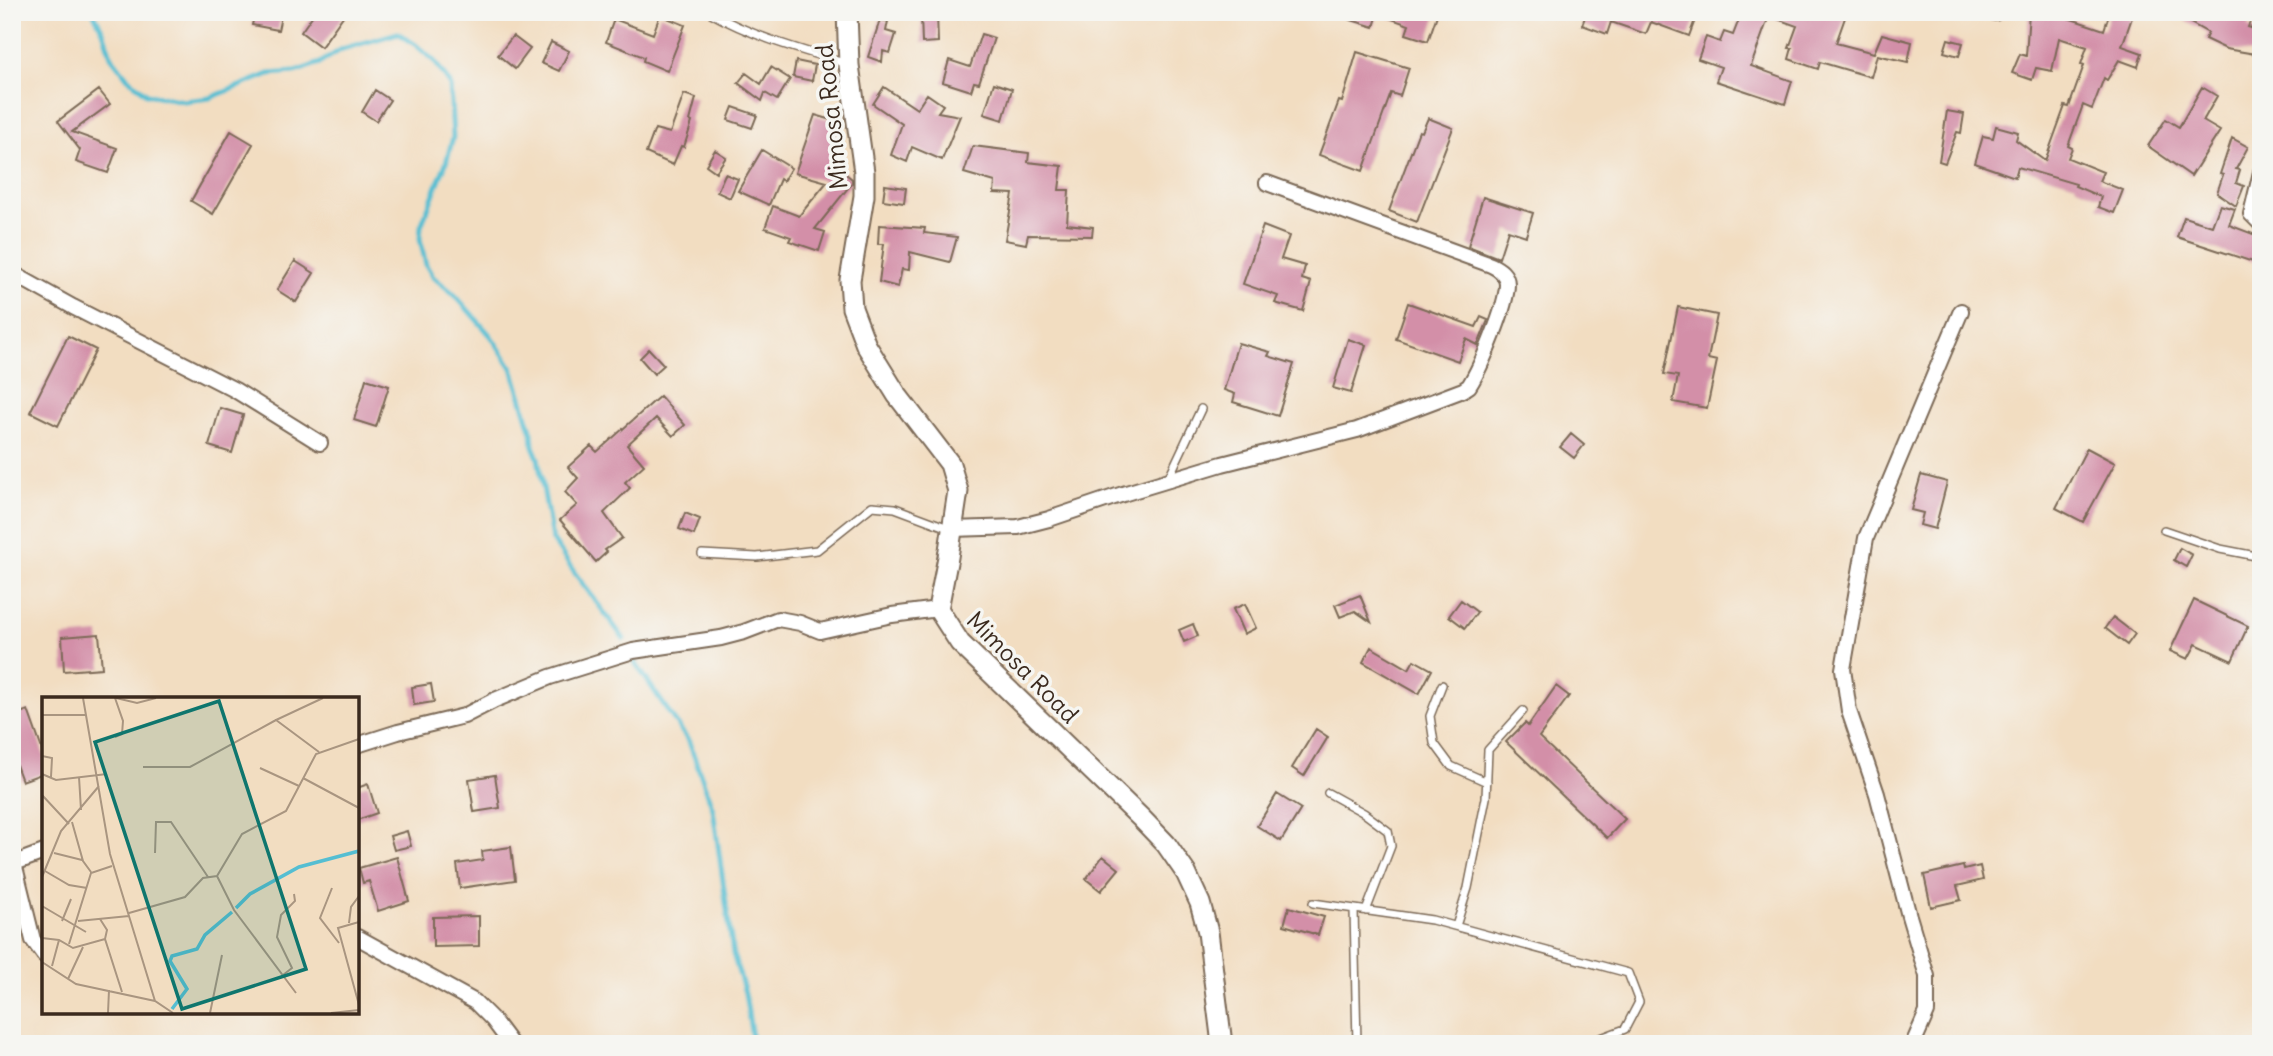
<svg xmlns="http://www.w3.org/2000/svg" width="2273" height="1056" viewBox="0 0 2273 1056" font-family="Delius,sans-serif">
<style>
.lines{fill:none;stroke-linecap:round;stroke-linejoin:round}
.stream{stroke:#55bed2;stroke-width:5}
.building{fill:#d38fa8}
.lane-casing{stroke:#7b6957;stroke-width:10}
.street-casing{stroke:#7b6957;stroke-width:18}
.secondary-casing{stroke:#7b6957;stroke-width:23}
.lane{stroke:#fff;stroke-width:7}
.street{stroke:#fff;stroke-width:14}
.secondary{stroke:#fff;stroke-width:19}
.labels{text-anchor:middle;dominant-baseline:central;stroke-width:7;stroke-linejoin:round;paint-order:stroke}
.street-label{font-size:24px;fill:#3b2a1e;stroke:#f6f6f2}
.inset-river{fill:none;stroke:#55bed2;stroke-width:3.5}
.inset-road{fill:none;stroke:#a99580;stroke-width:2}
.view{fill:#0f766e;fill-opacity:0.15;stroke:#0f766e;stroke-width:3.5}
.inset-edge{fill:none;stroke:#3b2a1e;stroke-width:3.5}
</style>
<rect width="100%" height="100%" fill="#f6f6f2"/>
<filter id="ink" filterUnits="userSpaceOnUse"><feTurbulence type="fractalNoise" baseFrequency=".0143" numOctaves="2"/><feDisplacementMap in="SourceGraphic" scale="14" xChannelSelector="R" yChannelSelector="G"/><feConvolveMatrix kernelMatrix="1 2 1 2 8 2 1 2 1" color-interpolation-filters="sRGB"/></filter>
<filter id="wash" filterUnits="userSpaceOnUse"><feTurbulence type="fractalNoise" baseFrequency=".00686" numOctaves="4" result="noise"/><feDisplacementMap in="SourceGraphic" scale="28" xChannelSelector="R" yChannelSelector="G"/><feGaussianBlur stdDeviation="1.57" result="paint"/><feColorMatrix in="noise" values="0 0 0 0 0 0 0 0 0 0 0 0 0 0 0 0 0 1.4 0 .05"/><feComposite in="paint" operator="in"/></filter>
<g filter="url(#wash)">
<rect width="100%" height="100%" fill="#f2ddc1"/>
<g class="lines">
<path class="stream" d="M93,12L103,31L111,56L127,77L147,94L184,101L210,98L269,74L295,72L320,63L342,49L398,33L416,45L435,62L450,84L453,137L446,163L421,226L420,239L426,265L433,277L453,293L491,336L512,368L532,433L533,446L538,458L552,539L574,572L624,639
M632,658L689,742L713,809L733,954L745,993L753,1044"/>
</g>
<g id="blocks">
<path class="building" d="M255,12H282L278,30L252,25Z
M315,12H346L321,47L301,32Z
M1336,12H1438L1428,41L1406,34L1409,25L1378,14L1374,27L1335,15Z
M1587,12H1698L1689,36L1651,22L1646,34L1611,22L1607,34L1582,25Z
M1742,12H1847L1836,43L1874,53L1882,34L1912,42L1908,62L1877,55L1871,77L1820,62L1818,69L1789,59L1792,48H1789L1797,26L1769,16L1751,66L1792,81L1785,104L1716,81L1721,67L1698,59L1706,37L1720,42L1724,32L1733,35Z
M2029,12H2065V17L2104,30L2110,12H2134L2122,46L2142,53L2138,67L2119,60L2107,80L2104,78L2092,109L2083,105L2068,146L2072,148L2068,158L2103,172L2099,181L2123,190L2114,213L2098,207L2101,197L2075,186L2076,184L2018,167L2015,177L1975,163L1983,136L1993,138L1996,126L2018,132L2016,140L2045,161L2065,106L2069,107L2084,65L2081,64L2087,47L2059,38L2052,71L2036,68L2032,80L2012,73L2020,54L2026,56Z
M2171,12H2254L2248,27L2261,31V55L2226,49L2205,39L2208,33Z
M921,14H937L938,42L922,43Z
M660,15L685,25L667,71L643,61L644,57L606,42L614,19L653,34Z
M880,20L888,21L886,31L896,34L890,53L883,51L882,62L868,57Z
M981,34L994,38L979,83L974,82L971,91L943,82L949,60L970,67Z
M513,36L530,49L515,69L498,55Z
M1948,39L1963,43L1959,56L1944,52Z
M551,42L569,51L559,71L541,63Z
M1357,52L1409,68L1400,96L1391,93L1363,171L1319,155L1339,101L1342,102Z
M796,61L815,65L812,81L793,77Z
M771,67L790,79L777,100L765,93L762,101L738,83L746,73L761,84Z
M994,83L1012,89L1003,120L984,114Z
M884,87L917,109L927,94L943,105L938,112L960,116L942,160L912,147L907,162L891,155L902,124L873,104Z
M2202,87L2217,96L2203,121L2220,131L2191,176L2148,146L2166,119L2179,127Z
M99,90L110,104L72,132L117,148L108,173L76,162L80,150L58,121Z
M375,90L390,100L376,121L362,112Z
M684,94L696,98L690,121L692,122L684,147L681,146L673,165L646,153L655,129L670,133Z
M733,107L757,115L752,128L728,120Z
M1947,111L1964,114L1961,133L1957,132L1945,163L1939,161Z
M815,115L839,122L833,144L839,146L834,164L852,179V183L815,229L825,232L819,251L789,241L791,237L765,228L773,206L799,216L827,182L795,173Z
M1428,118L1453,128L1417,222L1389,211L1419,131L1422,132Z
M231,131L253,144L213,214L191,201Z
M2232,138L2248,147L2236,169L2240,170L2236,183L2244,186L2236,206L2217,193L2223,175L2220,174Z
M973,146L1029,153L1028,162L1062,166L1059,190H1069L1067,224L1093,227L1092,236L1028,235L1026,244L1005,240L1013,194L994,193L995,182L964,173Z
M715,150L726,157L716,172L706,165Z
M762,150L791,168L783,181L780,179L769,205L738,191Z
M725,174L738,179L730,198L717,192Z
M885,185L906,188L904,203L883,200Z
M1483,197L1533,213L1526,236L1508,230L1499,258L1468,246Z
M2220,205L2235,209L2229,225L2261,237L2253,262L2177,237L2184,217L2212,226Z
M879,225L925,228L924,233L957,237L950,262L910,252L909,270L902,269L898,287L879,282L884,244H878Z
M1263,226L1289,236L1281,259L1305,266L1302,279L1311,282L1303,311L1275,303L1278,296L1243,284Z
M295,261L314,273L296,302L277,290Z
M1408,303L1476,327L1481,317L1488,320L1478,345L1466,339L1458,361L1396,339Z
M1678,307L1717,315L1708,359L1717,361L1707,408L1673,402L1678,376L1664,374Z
M68,336L96,350L58,426L30,412Z
M1348,339L1366,345L1351,393L1333,388Z
M1238,343L1270,352L1268,356L1294,364L1278,416L1233,402L1235,394L1224,390Z
M649,349L664,365L654,374L640,358Z
M366,379L389,386L376,427L354,420Z
M660,396L685,425L673,436L656,418L627,445L644,465L625,482L630,488L604,513L622,538L605,550L607,552L596,562L560,520L577,505L565,492L578,478L568,467L591,446L597,452Z
M220,408L243,415L232,453L209,446Z
M1571,434L1584,445L1574,458L1560,447Z
M2087,448L2115,463L2083,522L2056,508Z
M1921,475L1947,482L1935,529L1920,525L1923,513L1911,510Z
M685,513L700,519L694,535L679,529Z
M2180,548L2192,555L2186,567L2174,560Z
M1360,595L1371,622L1355,611L1340,617L1335,605Z
M1461,600L1477,612L1465,628L1449,616Z
M2194,600L2248,626L2232,661L2196,644L2188,659L2170,651Z
M1245,604L1256,628L1244,634L1233,609Z
M2113,617L2135,634L2127,645L2105,628Z
M1193,624L1198,636L1184,642L1179,630Z
M99,634L102,668L64,671L62,637Z
M1371,647L1409,669L1414,660L1432,670L1419,694L1363,662Z
M431,684L434,702L414,705L412,687Z
M1556,686L1569,696L1539,737L1625,819L1607,838L1506,742L1525,723L1528,726Z
M28,710L44,755V773L22,781L12,754V716Z
M1316,729L1328,737L1304,776L1292,768Z
M495,775L500,808L474,812L469,779Z
M368,784L377,813L357,820V788Z
M1277,794L1301,809L1281,841L1257,826Z
M407,831L411,846L394,850L390,836Z
M511,847L515,880L460,888L457,864L483,860L482,851Z
M1103,856L1119,869L1101,891L1086,879Z
M397,857L409,901L378,911L369,881L363,883L359,868Z
M1963,866L1964,870L1980,866L1983,880L1957,886L1961,900L1931,907L1924,875Z
M1289,907L1324,917L1318,935L1284,925Z
M479,916V946L433,947V917Z"/>
</g>
</g>
<g filter="url(#ink)">
<use href="#blocks" fill-opacity="0" stroke="#7b6957" stroke-width="2"/>
<g class="lines">
<g class="lane-casing">
<path id="lane" d="M709,12C753,37 801,50 848,64
M1168,479L1201,409
M2164,530L2220,549L2261,557
M702,554L757,557L817,550L872,506L895,508L951,529
M1442,685L1430,716L1434,743L1451,766L1487,782
M1328,793L1364,813L1388,831L1391,846L1366,911
M1313,903L1432,920L1628,973L1639,1002L1625,1029L1585,1044
M1354,909L1357,1044
M1456,926L1468,888L1486,798L1488,750L1523,711"/>
</g>
<g class="street-casing">
<path id="street" d="M1995,13L1996,12
M2261,172L2251,214L2261,224
M12,273L73,307L235,390L320,443
M951,529L1018,527L1049,519L1126,493L1222,464L1357,430L1463,390L1469,386C1481,367 1507,306 1507,284C1507,274 1499,269 1491,265L1267,183
M357,745L398,732L464,716L495,700L550,677L633,651L721,638L744,632L778,619L800,623L820,631L892,615L938,609
M14,863L33,940L44,955
M12,864L44,852
M357,937L475,1002L493,1020L511,1044
M1913,1044L1927,1012V976L1909,916L1877,794L1849,711L1843,669L1866,538L1961,311"/>
</g>
<g class="secondary-casing">
<path id="secondary" d="M847,12L849,65L864,172V196L850,280L852,308L866,345L897,395L950,464L958,491L948,557L938,609L960,643L1141,818L1166,844L1186,873L1200,903L1208,932L1222,1044"/>
</g>
<use href="#lane" class="lane"/>
<use href="#street" class="street"/>
<use href="#secondary" class="secondary"/>
</g>
</g>
<g class="labels">
<g class="street-label">
<text transform="translate(831 117) rotate(-96)">Mimosa Road</text>
<text transform="translate(1023 667) rotate(45)">Mimosa Road</text>
</g>
</g>
<g transform="translate(42 697)">
<rect width="317" height="317" fill="#f2ddc1"/>
<path class="inset-river" d="M194,211L208,197L257,170L317,154M130,312L145,292L128,264L130,259L155,252L163,238L190,215"/>
<path class="inset-road" d="M41,1L68,157L113,304M73,1L81,24L80,37L73,40M74,1L95,6L114,1M0,18H43M277,55L234,23L281,1M0,59L10,61L9,80M101,70H148L234,23M218,71L257,89M0,77L14,83L65,77M37,80L39,113M261,81L317,111M0,98L27,127M30,125L41,164L49,175M12,156L40,163M113,156L114,125H129L166,180M3,174L27,188L45,191M175,179L192,213L254,296M0,180L19,134L57,89M290,191L278,221L297,246M0,209L44,235M87,216L143,200L161,181L175,179L200,137L244,114L274,57L317,42M58,222L65,233L63,242M20,224L29,202M36,224L87,219M317,225L296,231L317,308M307,226L309,210L317,199M0,241L17,243L31,251L63,242L80,295M27,247L49,176L70,169M0,265L34,287L113,304L131,316M10,269L17,243M241,278L250,271L235,240L239,218L253,204L252,197M26,282L41,250M66,316L67,293M168,316L180,258M289,316L317,313"/>
<path class="view" d="M177,4L264,272L140,312L53,45Z"/>
<rect width="317" height="317" class="inset-edge"/>
</g>
<rect width="2273" height="1056" fill="none" stroke="#f6f6f2" stroke-width="42"/>
</svg>
